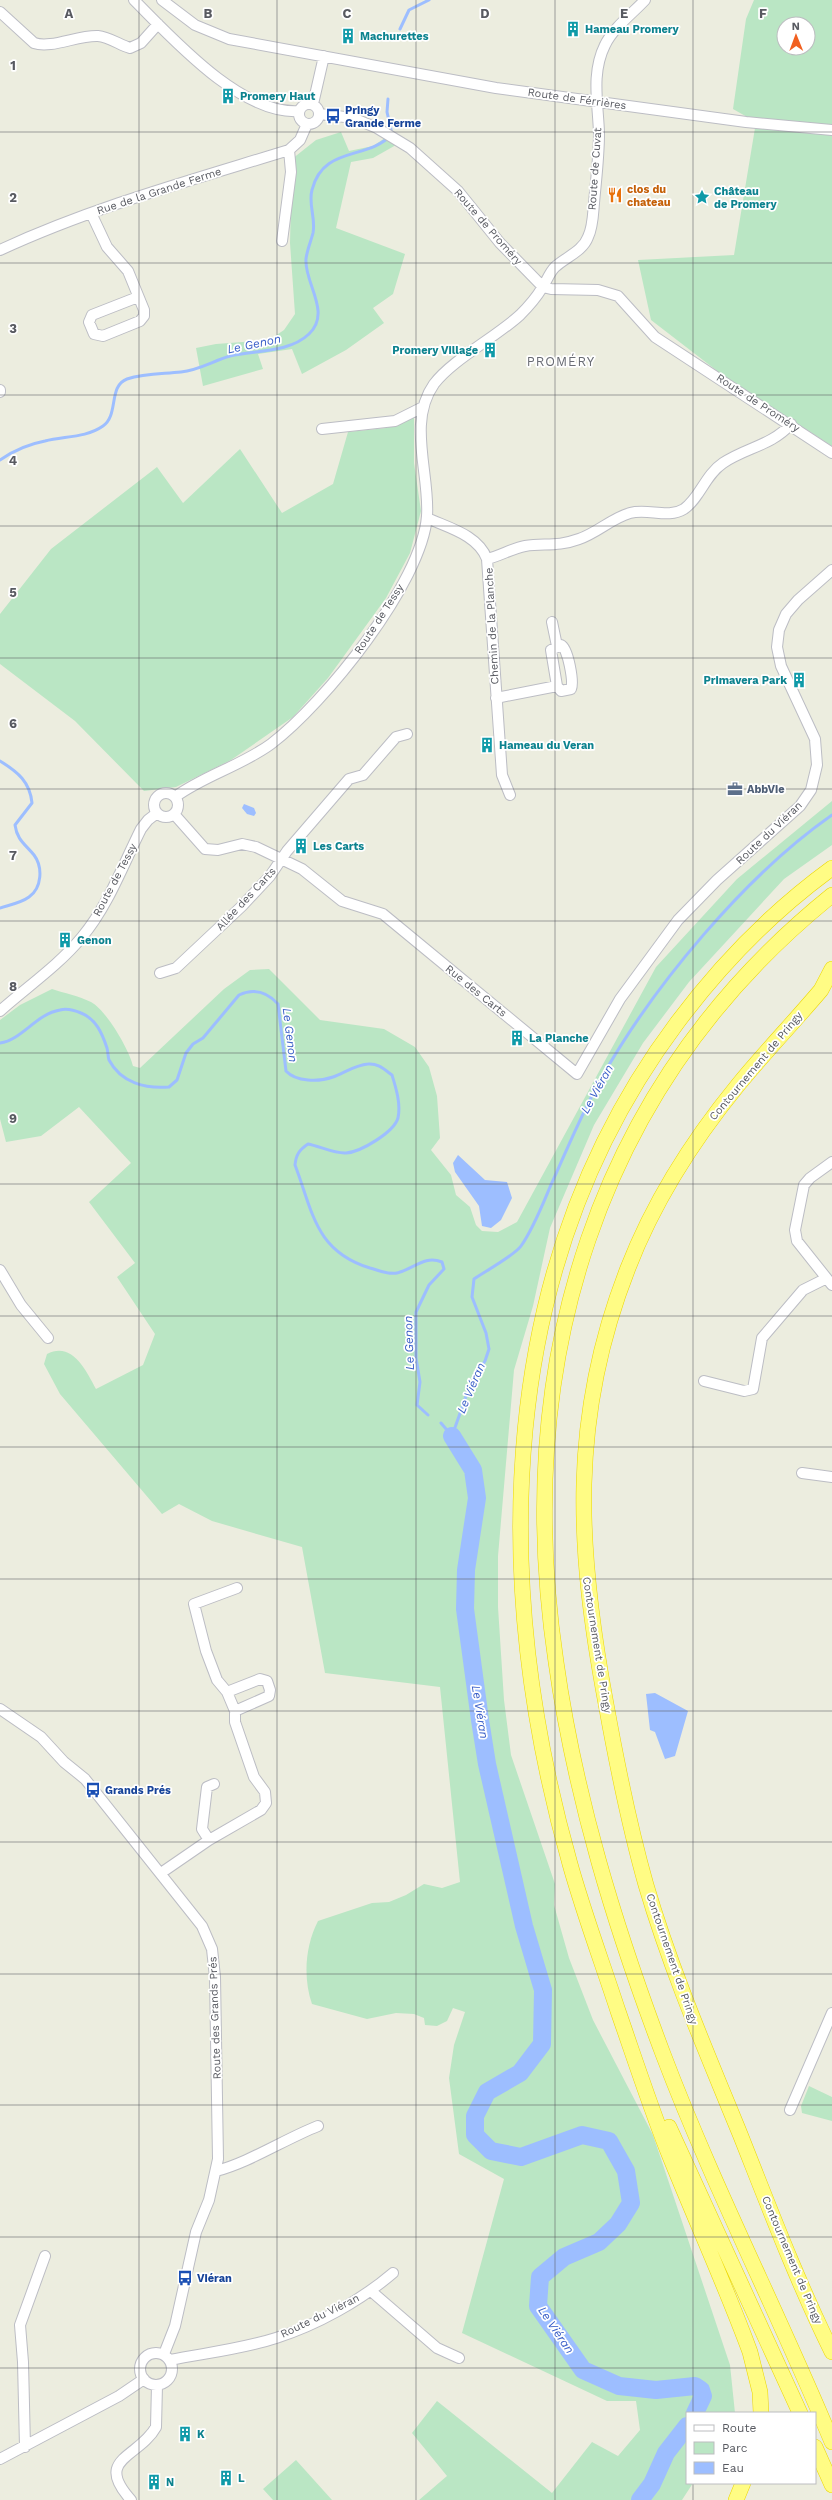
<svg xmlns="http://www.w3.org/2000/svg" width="832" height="2500" viewBox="0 0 832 2500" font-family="'Work Sans',sans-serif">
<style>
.green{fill:#bae6c4;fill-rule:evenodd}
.water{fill:#9dbeff}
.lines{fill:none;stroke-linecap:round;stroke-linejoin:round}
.stream{stroke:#9dbeff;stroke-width:3}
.river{stroke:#9dbeff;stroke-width:18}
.minor-casing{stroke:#bcbdc4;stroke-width:12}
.highway-casing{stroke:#ecd700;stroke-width:16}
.minor{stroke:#fff;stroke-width:10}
.highway{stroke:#fffc84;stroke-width:15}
.grid{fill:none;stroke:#585a61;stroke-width:1;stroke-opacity:0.55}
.labels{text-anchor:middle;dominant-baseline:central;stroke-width:3.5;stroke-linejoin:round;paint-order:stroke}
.culture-label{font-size:11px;font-weight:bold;fill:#0d838f;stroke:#fff;text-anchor:start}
.street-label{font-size:11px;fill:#585a61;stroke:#fff}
.transit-label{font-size:11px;font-weight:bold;fill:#164399;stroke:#fff;text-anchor:start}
.food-label{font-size:11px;font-weight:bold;fill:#c56008;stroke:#fff;text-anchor:start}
.service-label{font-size:11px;font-weight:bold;fill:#4e5e75;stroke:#fff;text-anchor:start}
.water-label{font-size:12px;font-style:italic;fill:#3a5fc8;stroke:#fff}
.quarter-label{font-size:13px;letter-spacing:1px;fill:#696c74;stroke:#fff}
.grid-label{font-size:13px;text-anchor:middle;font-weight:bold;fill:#585a61;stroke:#fff;stroke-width:3.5;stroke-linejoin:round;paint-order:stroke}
</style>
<rect width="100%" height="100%" fill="#eceddf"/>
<path class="green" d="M754,0H832V446L725,377L651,320L638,260L734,255L756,122L733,109L746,19ZM784,24H808V48H784Z
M341,132L349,151L373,146L385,138L396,145L373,158L351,162L336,228L405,254L393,294L373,308L384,323L346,350L302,374L292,349L258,354L263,369L203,386L196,348L216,344L269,340L284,330L295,314L290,243L292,159L316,140Z
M414,416V463L421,511L410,553L386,598L328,678L293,717L231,760L176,787L144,791L75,721L0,664V614L51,549L157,467L183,503L240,449L282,513L333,484L348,432L386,428Z
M832,801V845L784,879L689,982L643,1043L594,1125L550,1228L533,1306L514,1370L498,1556V1607L504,1700L511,1755L555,1884L554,1905L569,1958L593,2020L653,2135L730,2365L735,2413H687V2483H693L682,2500H419L447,2476L412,2433L437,2401L552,2493L592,2442L618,2456L640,2430L636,2401H607L462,2333L504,2179L459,2154L449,2078L454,2045L465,2012L453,2008L447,2021L437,2026L425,2025L424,2018L414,2014L396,2013L367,2019L312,2004C303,1978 305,1946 318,1921L372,1903L389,1902L406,1895L424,1884L442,1888L460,1882L440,1687L325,1673L302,1547L212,1521L179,1504L162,1514L60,1394L44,1364L47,1354C72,1341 86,1370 96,1389L143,1365L155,1334L117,1277L135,1263L89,1202L131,1163L79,1107L41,1136L6,1142L0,1119V1020L20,1005L52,989C64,993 79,996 91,1002C106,1010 129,1049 133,1066L140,1068L224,989L250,970L269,969L320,1020L384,1029L415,1047L429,1067L437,1096L440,1138L431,1150L451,1175L456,1195L470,1207L476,1225L482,1231L498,1232L517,1222L656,967L737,879Z
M809,2086L832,2097V2121L802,2113L801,2106Z
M296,2460L332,2500H273L263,2489Z"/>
<path class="water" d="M244,804L254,808L256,813L254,816L247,814L242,808Z
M458,1155L485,1180L507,1182L512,1198L501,1220L491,1228L482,1226L479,1206L455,1172L453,1163Z
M655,1693L688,1711L675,1756L665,1759L655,1732L650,1730L646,1694Z"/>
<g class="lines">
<path class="stream" d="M400,29L409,10L429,0
M0,460C13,451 29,444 45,441C64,436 86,438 103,426C119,415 108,386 127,379C145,373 163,374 181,372C199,370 213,361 230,356C255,350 289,353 309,334C332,312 304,283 306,259C307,250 311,241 313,233C316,218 308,204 312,190C323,145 368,161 392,134L387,112L388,99
M0,761C18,772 30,782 32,803L15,825C17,840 25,844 34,855C43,867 42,888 29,897C21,903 9,905 0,908
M0,1043C22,1040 36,1014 60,1010C67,1008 74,1010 81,1013C96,1019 102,1033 107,1048C108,1052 108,1057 109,1060C121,1083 146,1089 169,1087L177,1080L186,1053L193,1044L203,1038L239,995C254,988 267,992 278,1004L286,1071C296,1082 319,1082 333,1077C344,1073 355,1065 368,1064C378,1063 385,1070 392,1075C396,1088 401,1104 398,1118C394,1132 361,1152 346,1153C335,1154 319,1146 308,1144C299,1150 296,1155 295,1165C313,1212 315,1251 370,1268C378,1270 388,1275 397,1273C414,1269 424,1255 442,1262L444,1269L429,1285L416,1312V1358L420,1382L417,1405L428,1415
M441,1423L452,1436
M452,1436L470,1385L485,1361L489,1349L486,1333L472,1297L474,1279C484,1272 515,1255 521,1246C533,1229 542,1206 550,1187C567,1150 582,1112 602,1077C654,985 745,876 832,815"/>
<path class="river" d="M452,1436L473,1470L477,1498L466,1570L465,1609L480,1720L487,1764L524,1926L543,1990L542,2044L520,2073L487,2092L475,2116V2135L491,2151L521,2157L582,2135L609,2141L626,2171L631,2203L618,2224L599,2242L564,2257L540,2277L538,2306L583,2370L619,2386L656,2390L695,2386L701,2390L703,2396L695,2413
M640,2500L652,2484L666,2453L687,2426"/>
<g class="minor-casing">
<path id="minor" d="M134,0C173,39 241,115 299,111
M162,0L195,25L229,39L496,88L746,122L832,130
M0,12L34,43C51,49 78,35 98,36C109,37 120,45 130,48L141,43L158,24
M299 114a10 10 0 1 1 20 0a10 10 0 1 1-20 0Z
M313,104L324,56
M320,114L353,118L377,128L410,148L458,191L500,243L543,287L551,289L598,290L618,296L655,337L832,453
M91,213L107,247L128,271L144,310V316L140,321L103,336L94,334L89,322L92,315L138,297
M282,241L291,172L289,150
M0,250C93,207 192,180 289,150L300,140L307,124
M0,390V392
M322,429L395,421L423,407
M427,518C449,528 478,535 487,559L502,775L510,795
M487,559C500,556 513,548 525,546C545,543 557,547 579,539C597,533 612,518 630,513C648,508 668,519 684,509C700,498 705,475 723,463C747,447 771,446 791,424
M552,622L557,646
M496,698L557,686L561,691L571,689C574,682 568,648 561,645L551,650L557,686
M154 805a12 12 0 1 1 24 0a12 12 0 1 1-24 0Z
M175,797C205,775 241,766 271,744C324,704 422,583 427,516C430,474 407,422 434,384C452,360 496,337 520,315C528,307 536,298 542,288C547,281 549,273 555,267C566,257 583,251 588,237C593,227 593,214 594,203C596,180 599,157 599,133C598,103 591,73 605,45C613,28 633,13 645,0
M174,814L205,849L218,850L242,844L256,847L302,869L342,901L383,914L577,1074L620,999L678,920L717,880L800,806L811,790L817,765L815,739L781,666L777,647L779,630L786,614L798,600L832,570
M160,973L176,968L242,906L270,876L287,851L349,779L363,775L396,737L407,734
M0,1011C28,986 58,966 82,937C108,906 123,865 141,829L148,820L157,813
M832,1162L810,1178L804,1185L795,1230L797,1241L832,1285
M0,1270L21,1305L48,1338
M704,1381L744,1391L753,1389L762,1338L803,1290L825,1279
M802,1473L832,1477
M227,1692L260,1679L267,1681L270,1690L269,1696L235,1711
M0,1709L41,1737L64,1762L85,1779L202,1926L212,1949L215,1977L218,2159L209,2200L196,2232L175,2326L164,2354
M209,1840L202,1829L207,1787L214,1784
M161,1873L209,1840L261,1810L266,1803L265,1792L254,1777L235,1722V1711L227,1692L217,1680L206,1651L194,1604L237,1588
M790,2110L832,2013
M216,2171C248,2163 285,2139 318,2126
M371,2291L437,2348L459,2358
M140 2369a16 16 0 1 1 32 0a16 16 0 1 1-32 0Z
M170,2360C205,2353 242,2349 276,2338C317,2325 360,2301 393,2273
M25,2447L23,2362L20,2325L45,2256
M0,2459L119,2396L144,2379
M131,2500C93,2458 139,2458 156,2427L157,2385"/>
</g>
<g class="highway-casing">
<path id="highway" d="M832,895C594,1087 512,1366 556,1662C575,1797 615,1927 663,2054C713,2186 778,2312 832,2442
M832,969L821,990C794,1022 765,1052 738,1085C693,1140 654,1201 628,1268C569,1418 577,1549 606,1704C617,1765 629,1825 646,1885C671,1970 706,2051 740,2134C769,2207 797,2281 832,2352
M669,2127L800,2413
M761,2413L760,2392L750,2352C725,2284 694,2217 667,2149C649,2103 634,2057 618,2011C602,1962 584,1914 570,1864C490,1581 495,1266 677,1023C721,964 773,911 832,868
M815,2447L832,2485
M736,2500L743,2483"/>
</g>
<use href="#minor" class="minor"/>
<use href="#highway" class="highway"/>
</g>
<path class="grid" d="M139,0V2500M277,0V2500M416,0V2500M555,0V2500M693,0V2413M0,132H832M0,263H832M0,395H832M0,526H832M0,658H832M0,789H832M0,921H832M0,1053H832M0,1184H832M0,1316H832M0,1447H832M0,1579H832M0,1711H832M0,1842H832M0,1974H832M0,2105H832M0,2237H832M0,2368H832M693,2483V2500"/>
<defs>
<g id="building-bare" transform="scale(1.2)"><path d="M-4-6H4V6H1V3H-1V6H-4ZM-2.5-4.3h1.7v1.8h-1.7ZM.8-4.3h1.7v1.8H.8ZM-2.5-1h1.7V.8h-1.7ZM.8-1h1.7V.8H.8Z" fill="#0f9aa8" stroke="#fff" stroke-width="2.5" paint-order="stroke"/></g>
<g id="bus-bare" transform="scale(1.2)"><path d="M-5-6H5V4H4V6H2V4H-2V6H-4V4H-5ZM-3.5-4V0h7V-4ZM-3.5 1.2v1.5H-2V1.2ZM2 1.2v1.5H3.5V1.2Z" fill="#1a4fb4" stroke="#fff" stroke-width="2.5" paint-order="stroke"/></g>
<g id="restaurant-bare" transform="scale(1.2)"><path d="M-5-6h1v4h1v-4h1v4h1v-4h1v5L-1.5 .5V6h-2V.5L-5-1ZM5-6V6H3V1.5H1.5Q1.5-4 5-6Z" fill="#e8710a" stroke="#fff" stroke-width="2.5" paint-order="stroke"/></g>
<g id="sight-bare" transform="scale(1.2)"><path d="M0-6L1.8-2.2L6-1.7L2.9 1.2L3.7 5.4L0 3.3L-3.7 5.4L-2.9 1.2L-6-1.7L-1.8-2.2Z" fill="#0f9aa8" stroke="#fff" stroke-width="2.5" paint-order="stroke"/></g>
<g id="office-bare" transform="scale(1.2)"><path d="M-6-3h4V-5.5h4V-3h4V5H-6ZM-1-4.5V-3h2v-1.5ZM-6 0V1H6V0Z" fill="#5c6f8a" stroke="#fff" stroke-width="2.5" paint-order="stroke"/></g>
</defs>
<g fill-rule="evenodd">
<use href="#building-bare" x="573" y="29"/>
<use href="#building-bare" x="348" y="36"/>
<use href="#building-bare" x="228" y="96"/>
<use href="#bus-bare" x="333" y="116"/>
<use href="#restaurant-bare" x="615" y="195"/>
<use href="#sight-bare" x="702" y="197"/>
<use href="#building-bare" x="490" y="350"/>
<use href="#building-bare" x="799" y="680"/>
<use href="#building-bare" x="487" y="745"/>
<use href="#office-bare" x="735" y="789"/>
<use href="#building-bare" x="301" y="846"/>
<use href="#building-bare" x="65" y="940"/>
<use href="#building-bare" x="517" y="1038"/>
<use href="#bus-bare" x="93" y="1790"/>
<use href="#bus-bare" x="185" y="2278"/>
<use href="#building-bare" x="185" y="2434"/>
<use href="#building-bare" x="226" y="2478"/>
<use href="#building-bare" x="154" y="2482"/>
</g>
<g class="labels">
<g class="culture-label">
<text x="585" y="29">Hameau Promery</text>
<text x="360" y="36">Machurettes</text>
<text x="240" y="96">Promery Haut</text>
<text x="714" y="191">Château<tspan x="714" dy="13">de Promery</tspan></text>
<text x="478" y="350" text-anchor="end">Promery Village</text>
<text x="787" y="680" text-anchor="end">Primavera Park</text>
<text x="499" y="745">Hameau du Veran</text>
<text x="313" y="846">Les Carts</text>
<text x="77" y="940">Genon</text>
<text x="529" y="1038">La Planche</text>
<text x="197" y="2434">K</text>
<text x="238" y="2478">L</text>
<text x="166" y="2482">N</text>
</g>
<g class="street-label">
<text transform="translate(577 99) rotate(8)">Route de Férrières</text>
<text transform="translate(595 169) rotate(-86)">Route de Cuvat</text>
<text transform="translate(159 191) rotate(-18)">Rue de la Grande Ferme</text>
<text transform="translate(488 227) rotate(49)">Route de Proméry</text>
<text transform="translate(758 403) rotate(33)">Route de Proméry</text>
<text transform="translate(379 619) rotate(-57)">Route de Tessy</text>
<text transform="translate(492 626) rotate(-93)">Chemin de la Planche</text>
<text transform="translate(769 833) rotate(-43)">Route du Viéran</text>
<text transform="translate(115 880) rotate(-62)">Route de Tessy</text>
<text transform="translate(246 899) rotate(-47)">Allée des Carts</text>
<text transform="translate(476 991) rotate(39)">Rue des Carts</text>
<text transform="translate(756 1066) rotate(-50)">Contournement de Pringy</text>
<text transform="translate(597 1645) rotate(81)">Contournement de Pringy</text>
<text transform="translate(672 1959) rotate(71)">Contournement de Pringy</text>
<text transform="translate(215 2018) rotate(-92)">Route des Grands Prés</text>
<text transform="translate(792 2260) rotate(67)">Contournement de Pringy</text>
<text transform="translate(320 2316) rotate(-26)">Route du Viéran</text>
</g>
<g class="transit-label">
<text x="345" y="110">Pringy<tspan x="345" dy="13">Grande Ferme</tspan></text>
<text x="105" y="1790">Grands Prés</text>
<text x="197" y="2278">Viéran</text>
</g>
<g class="food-label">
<text x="627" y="189">clos du<tspan x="627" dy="13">chateau</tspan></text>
</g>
<g class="service-label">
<text x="747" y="789">AbbVie</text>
</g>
<g class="water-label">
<text transform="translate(254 344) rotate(-12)">Le Genon</text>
<text transform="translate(290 1035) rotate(83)">Le Genon</text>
<text transform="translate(597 1089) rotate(-61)">Le Viéran</text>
<text transform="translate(409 1343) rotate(-92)">Le Genon</text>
<text transform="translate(471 1388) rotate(-67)">Le Viéran</text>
<text transform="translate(480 1712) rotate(81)">Le Viéran</text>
<text transform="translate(556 2330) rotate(56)">Le Viéran</text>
</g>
<g class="quarter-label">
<text x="561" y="361">PROMÉRY</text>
</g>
</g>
<g class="grid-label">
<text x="69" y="18">A</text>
<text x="208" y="18">B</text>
<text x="347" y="18">C</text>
<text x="485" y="18">D</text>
<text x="624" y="18">E</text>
<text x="763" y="18">F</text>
<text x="13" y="70">1</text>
<text x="13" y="202">2</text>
<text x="13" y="333">3</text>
<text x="13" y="465">4</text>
<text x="13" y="597">5</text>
<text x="13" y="728">6</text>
<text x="13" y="860">7</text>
<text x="13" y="991">8</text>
<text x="13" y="1123">9</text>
</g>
<rect x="686" y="2412" width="130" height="72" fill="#ffffff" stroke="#bcbdc0"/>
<rect x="694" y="2425" width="20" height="6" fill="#ffffff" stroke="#bcbdc0"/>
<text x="722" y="2432" font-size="12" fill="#585a61">Route</text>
<rect x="694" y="2442" width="20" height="12" fill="#bae6c4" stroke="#bcbdc0"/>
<text x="722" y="2452" font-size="12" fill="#585a61">Parc</text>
<rect x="694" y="2462" width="20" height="12" fill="#9dbeff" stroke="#bcbdc0"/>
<text x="722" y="2472" font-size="12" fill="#585a61">Eau</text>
<g transform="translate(796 36) rotate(359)"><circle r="19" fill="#ffffff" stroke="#bcbdc0"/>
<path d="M0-3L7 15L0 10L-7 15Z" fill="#f16020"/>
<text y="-6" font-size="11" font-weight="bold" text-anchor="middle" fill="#585a61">N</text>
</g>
</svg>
